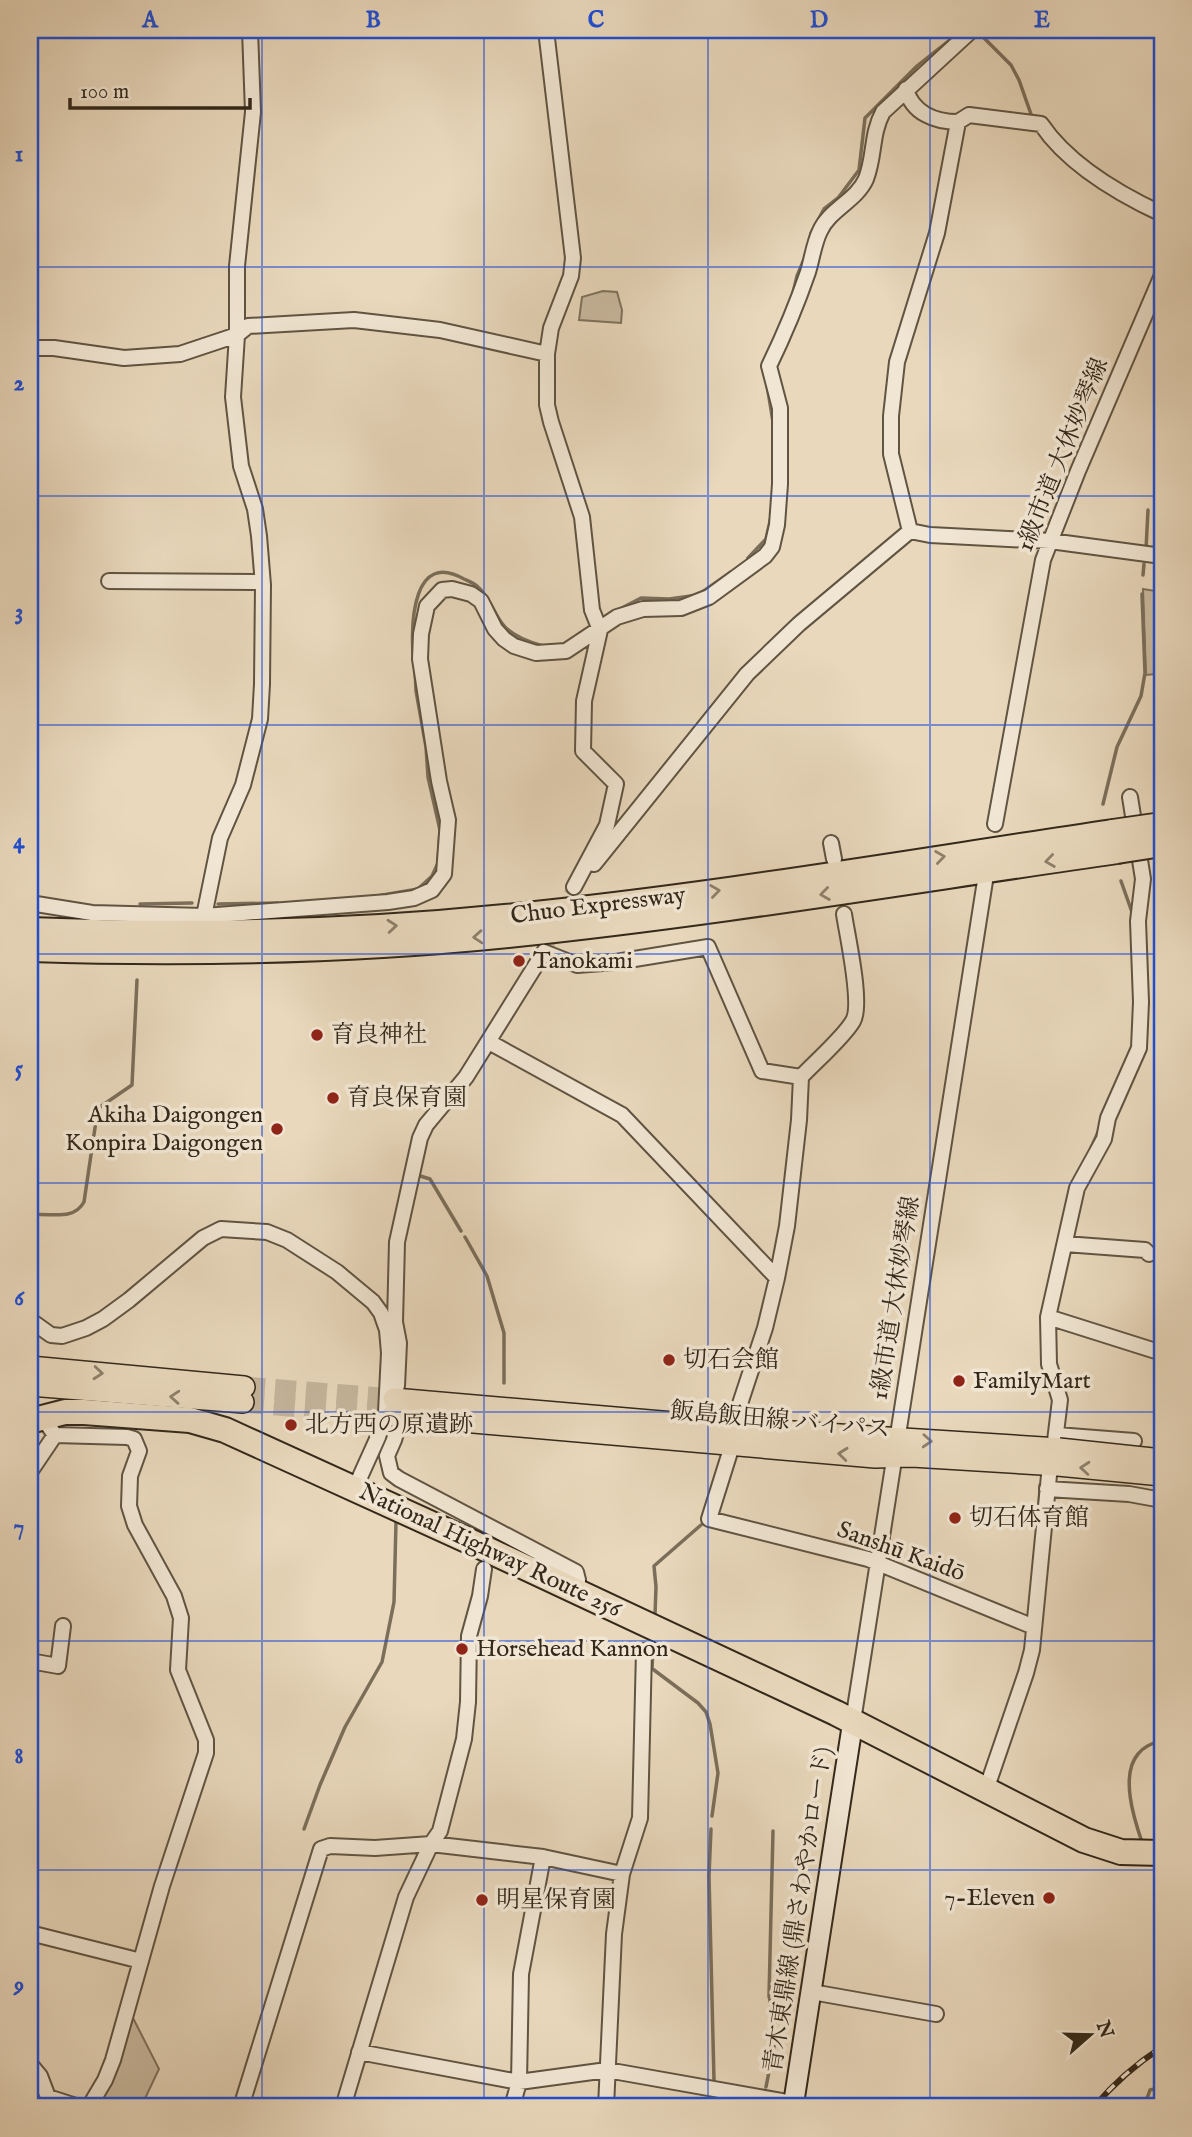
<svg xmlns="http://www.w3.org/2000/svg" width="1192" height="2137" viewBox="0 0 1192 2137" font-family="'IM FELL English','Noto Serif JP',serif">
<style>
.green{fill:#cabaa0;stroke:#7e715d;stroke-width:2}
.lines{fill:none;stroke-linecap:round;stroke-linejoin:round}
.stream{stroke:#7b6e5a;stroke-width:3.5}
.street-tunnel{stroke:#c5b59c;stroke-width:14;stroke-dasharray:14 7;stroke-linecap:butt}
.primary-tunnel{stroke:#c5b59c;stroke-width:21;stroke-dasharray:21 10;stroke-linecap:butt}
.street-casing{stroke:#605442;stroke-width:18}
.secondary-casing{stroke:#33281a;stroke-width:23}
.primary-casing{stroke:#33281a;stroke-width:24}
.highway-casing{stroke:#33281a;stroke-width:28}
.street{stroke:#f1e6d3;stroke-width:14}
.secondary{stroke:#f1e6d3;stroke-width:19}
.primary{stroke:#e9d8bc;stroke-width:21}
.highway{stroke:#e9d8bc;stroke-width:24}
.rail-casing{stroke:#33281a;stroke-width:6}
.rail{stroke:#f1e6d3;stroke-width:3.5;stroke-dasharray:10;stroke-linecap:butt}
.primary-bridge-casing{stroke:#33281a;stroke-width:24;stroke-linecap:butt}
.highway-bridge-casing{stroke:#33281a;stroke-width:28;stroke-linecap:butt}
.primary-bridge{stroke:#e9d8bc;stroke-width:21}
.highway-bridge{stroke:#e9d8bc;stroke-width:24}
.oneway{stroke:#8e806b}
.grid{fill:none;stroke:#1d4ed8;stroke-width:2;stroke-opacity:0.55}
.poi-dot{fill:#8f2418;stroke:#f1e6d3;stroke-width:2.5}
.labels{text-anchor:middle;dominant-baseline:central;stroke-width:7;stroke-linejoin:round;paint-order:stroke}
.street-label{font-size:24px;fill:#33281a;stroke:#f1e6d3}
.poi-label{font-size:24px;fill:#33281a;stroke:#f1e6d3;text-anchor:start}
.neatline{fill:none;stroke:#1d4ed8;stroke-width:2.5}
.grid-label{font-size:23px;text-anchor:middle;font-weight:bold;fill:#1d4ed8}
</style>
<rect width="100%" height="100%" fill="#e9d8bc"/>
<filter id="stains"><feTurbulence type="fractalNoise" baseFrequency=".00286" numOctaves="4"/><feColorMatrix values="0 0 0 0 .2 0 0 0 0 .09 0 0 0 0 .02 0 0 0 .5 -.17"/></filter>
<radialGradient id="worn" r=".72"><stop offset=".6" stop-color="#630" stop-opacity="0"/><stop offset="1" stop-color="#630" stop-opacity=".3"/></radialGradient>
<path class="green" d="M603,291L617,292L622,310L621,323L579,320L582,297Z
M1143,589L1162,592V650L1156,674L1146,675Z
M133,2018L159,2069L141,2107H95L116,2067Z"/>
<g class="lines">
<path class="stream" d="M984,38L1011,65L1019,80L1032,117
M809,243L811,233L824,209L838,198L859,170L865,118L917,66L956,35
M793,293L797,276L805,257
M767,385L773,422
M1146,549L1148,510
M748,558L766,539L771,517
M1143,575L1144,564
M618,610L641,598L669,599L698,595L731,572
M413,654C411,622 413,550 464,579C468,581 474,583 478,587C490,597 494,615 505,627C515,637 529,642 543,646
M1103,804L1117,747L1141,696L1145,673L1142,594
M1121,881L1133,915
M377,896L418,889L432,876L438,863L440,830L428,777L426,747L416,691L415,668
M140,904L192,903
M218,904L278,903
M1091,1148L1099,1130
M417,1175L430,1179L461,1231
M30,1215C49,1212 73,1222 84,1202L96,1121L100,1107L132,1085L137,980
M465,1237L487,1276L504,1333V1383
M1039,1510L1040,1485
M655,1615L656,1587L654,1566L701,1525
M653,1650L652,1668L654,1670L698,1703L706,1712L710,1724L718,1773L712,1816
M304,1829L320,1785L345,1727L382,1662L394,1602L396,1522
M711,1829L709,1876L714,2080
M773,1831L769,1996L775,2023
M1142,1842C1134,1819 1120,1775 1138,1754C1144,1746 1154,1743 1162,1740
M1157,1872L1162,1896
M1162,1904L1161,1918L1162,1923
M766,2087L776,2036
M1144,2107L1150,2090L1162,2087"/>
<path class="street-tunnel" d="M544,952L574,887"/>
<path class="primary-tunnel" d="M244,1387L394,1399
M243,1402L393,1415"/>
<g class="street-casing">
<path id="street" d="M546,30L573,258L571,276L551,328L547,354V405L551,422L582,517L592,610L600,630L584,701L583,751L616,784L607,825L574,887
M906,89C912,113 935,122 958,122
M30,348H54L124,358L180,354L237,335L248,326L354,320L440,330L547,354
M910,531L891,454V416L897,362L937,233L958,122L969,115L1041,124C1068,164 1119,194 1162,214
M910,531L930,535L1050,541L1162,556
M109,581L262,582
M995,824L1043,560L1078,471L1162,275
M831,843L834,859
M594,864L747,674L799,624L910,531
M30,903L92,913L204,916L388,902L414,898L432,890L444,874L448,820L439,781L420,659L421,634L427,606L442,590L452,589L471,594L481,601L495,629L504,639L514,646L536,653L566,651L617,617L643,609L681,608L709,597L765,556L772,547L777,525L780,484V408L769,366C784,335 797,304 808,272C812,259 814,243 820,231C830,209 856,201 866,179C875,156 871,134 883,112L972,30
M204,916L220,838L243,785L260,719L262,684L263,585L259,536L255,509L241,466L233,397L237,335V266L253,112L250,30
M489,1042L622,1115L777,1278
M1065,1244L1145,1250L1149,1254
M1048,1317L1162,1353
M30,1320L51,1335L62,1336L86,1328L103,1319L129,1300L203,1238L221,1229L267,1232L287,1240L337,1272L373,1302L381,1313L387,1330L389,1353L386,1412L378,1437L355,1488
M397,1386L399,1343L395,1322L397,1242L420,1138L426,1125L466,1077L544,952L577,965L616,962L708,947L762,1071L801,1077
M42,1417L55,1435L127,1437L134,1439L139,1451L130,1476L129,1506L135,1525L174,1596L181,1618L178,1670L206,1740V1753L162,1886L113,2060L105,2080L89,2107
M732,1428L765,1328L777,1278L787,1226L799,1120L801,1077C815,1062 844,1037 853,1021C863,1004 847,935 844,914
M396,1433L394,1440L387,1456L391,1473L399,1479L576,1572L578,1580L577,1592
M1057,1435L1134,1441
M731,1443L730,1452L709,1519L868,1559L1034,1627
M1054,1449L1060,1400L1049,1364L1048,1317L1077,1188L1104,1139L1108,1118L1139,1048L1141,1002L1138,921L1143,879L1130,797
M30,1472L55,1435
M1047,1489L1129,1494L1162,1500
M30,1661L58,1666L63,1626
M853,1721L985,881
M986,1790L1026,1673L1032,1650L1050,1465
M30,1933L141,1961
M812,1992L936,2014
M359,2052L519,2082L607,2070L793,2103
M30,2064L40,2076L48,2097L79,2107
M241,2107L321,1849L330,1846L375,1848L431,1844L543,1857L622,1874
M343,2107L406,1897L431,1844L440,1831L464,1739L468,1702L469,1636L480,1596L484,1569
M512,2107L519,2082L521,1974L543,1857
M606,2107L614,1934L622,1874L640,1818L644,1651"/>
</g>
<g class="secondary-casing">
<path id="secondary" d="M793,2107L853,1721"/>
</g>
<g class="primary-casing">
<path id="primary" d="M30,1367L244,1387
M30,1385L243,1402
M394,1399L732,1428L1059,1449
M393,1415L875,1457L912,1456L1058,1465"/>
</g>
<g class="highway-casing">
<path id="highway" d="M30,930C188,936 348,933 505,917C709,897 911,862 1113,832
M30,949C189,954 349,951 508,935C712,914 914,880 1117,851
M30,1421L65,1412H84L190,1420L225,1430L471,1542L836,1713L1084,1840L1121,1852L1162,1853"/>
</g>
<use href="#street" class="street"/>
<use href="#secondary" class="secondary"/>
<use href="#primary" class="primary"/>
<use href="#highway" class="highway"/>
<g class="rail-casing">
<path id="rail" d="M1094,2107C1114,2083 1136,2064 1162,2047"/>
</g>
<use href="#rail" class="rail"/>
<g class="primary-bridge-casing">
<path id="primary-bridge" d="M1059,1449L1162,1460
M1058,1465L1162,1475"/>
</g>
<g class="highway-bridge-casing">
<path id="highway-bridge" d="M1113,832L1162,825
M1117,851L1162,844"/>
</g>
<use href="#primary-bridge" class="primary-bridge"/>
<use href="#highway-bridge" class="highway-bridge"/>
</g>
<defs><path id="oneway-chevron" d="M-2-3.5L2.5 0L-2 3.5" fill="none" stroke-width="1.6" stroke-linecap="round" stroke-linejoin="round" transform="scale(1.75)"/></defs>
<g class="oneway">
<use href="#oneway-chevron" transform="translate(940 857) rotate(-8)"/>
<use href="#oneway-chevron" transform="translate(1050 861) rotate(172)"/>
<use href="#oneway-chevron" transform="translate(715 891) rotate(-8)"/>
<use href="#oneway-chevron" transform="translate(825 894) rotate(172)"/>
<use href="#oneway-chevron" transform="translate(392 926) rotate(-5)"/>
<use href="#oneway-chevron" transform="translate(478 937) rotate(176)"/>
<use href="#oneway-chevron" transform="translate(98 1373) rotate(5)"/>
<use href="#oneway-chevron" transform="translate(175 1397) rotate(-176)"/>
<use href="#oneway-chevron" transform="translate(927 1441) rotate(3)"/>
<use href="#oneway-chevron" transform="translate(843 1454) rotate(-174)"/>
<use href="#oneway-chevron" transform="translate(1085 1468) rotate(-175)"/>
</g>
<path class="grid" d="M262,30V2107M484,30V2107M708,30V2107M930,30V2107M30,267H1162M30,496H1162M30,725H1162M30,954H1162M30,1183H1162M30,1412H1162M30,1641H1162M30,1870H1162"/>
<g class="poi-dot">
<circle cx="519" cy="961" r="7"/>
<circle cx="317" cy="1035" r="7"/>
<circle cx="333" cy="1098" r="7"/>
<circle cx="277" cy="1129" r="7"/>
<circle cx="669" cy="1360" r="7"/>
<circle cx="959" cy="1381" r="7"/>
<circle cx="291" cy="1425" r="7"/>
<circle cx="955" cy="1518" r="7"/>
<circle cx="462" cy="1649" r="7"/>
<circle cx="1049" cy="1898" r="7"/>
<circle cx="482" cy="1900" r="7"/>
</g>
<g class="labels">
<g class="street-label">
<text transform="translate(1063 455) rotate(-68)">1級市道 大休妙琴線</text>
<text transform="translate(598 906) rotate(-7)">Chuo Expressway</text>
<text transform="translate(896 1298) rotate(-81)">1級市道 大休妙琴線</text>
<text transform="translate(780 1421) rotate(5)">飯島飯田線 バイパス</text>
<text transform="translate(490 1551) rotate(25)">National Highway Route 256</text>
<text transform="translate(901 1552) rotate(20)">Sanshū Kaidō</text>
<text transform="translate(799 1910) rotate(-81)">青木東鼎線 (鼎さわやかロード)</text>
</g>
<g class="poi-label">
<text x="533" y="961">Tanokami</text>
<text x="331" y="1035">育良神社</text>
<text x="347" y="1098">育良保育園</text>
<text x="263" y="1115" text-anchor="end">Akiha Daigongen<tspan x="263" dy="28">Konpira Daigongen</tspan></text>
<text x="683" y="1360">切石会館</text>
<text x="973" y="1381">FamilyMart</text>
<text x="305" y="1425">北方西の原遺跡</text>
<text x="969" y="1518">切石体育館</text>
<text x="476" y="1649">Horsehead Kannon</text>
<text x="1035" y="1898" text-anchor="end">7-Eleven</text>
<text x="496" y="1900">明星保育園</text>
</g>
</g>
<rect width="1192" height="2137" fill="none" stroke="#e9d8bc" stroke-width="77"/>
<g transform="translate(1090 2035) rotate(70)" stroke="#f1e6d3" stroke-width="5" paint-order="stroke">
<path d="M0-5L12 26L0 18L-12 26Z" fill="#33281a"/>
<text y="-10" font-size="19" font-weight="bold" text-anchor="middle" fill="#33281a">N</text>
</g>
<path d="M70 98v10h180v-10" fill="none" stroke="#33281a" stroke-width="3.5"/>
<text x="80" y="98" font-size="21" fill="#33281a" stroke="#f1e6d3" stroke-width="5" paint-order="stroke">100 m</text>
<rect x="38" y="38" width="1116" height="2060" class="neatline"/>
<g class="grid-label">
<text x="150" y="27">A</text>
<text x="373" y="27">B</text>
<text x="596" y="27">C</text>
<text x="819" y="27">D</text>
<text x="1042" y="27">E</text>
<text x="19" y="161">1</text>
<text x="19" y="390">2</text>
<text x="19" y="619">3</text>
<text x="19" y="848">4</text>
<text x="19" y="1076">5</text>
<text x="19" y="1305">6</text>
<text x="19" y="1534">7</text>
<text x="19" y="1763">8</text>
<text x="19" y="1992">9</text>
</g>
<rect width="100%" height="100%" filter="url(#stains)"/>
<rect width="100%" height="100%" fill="url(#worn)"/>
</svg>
